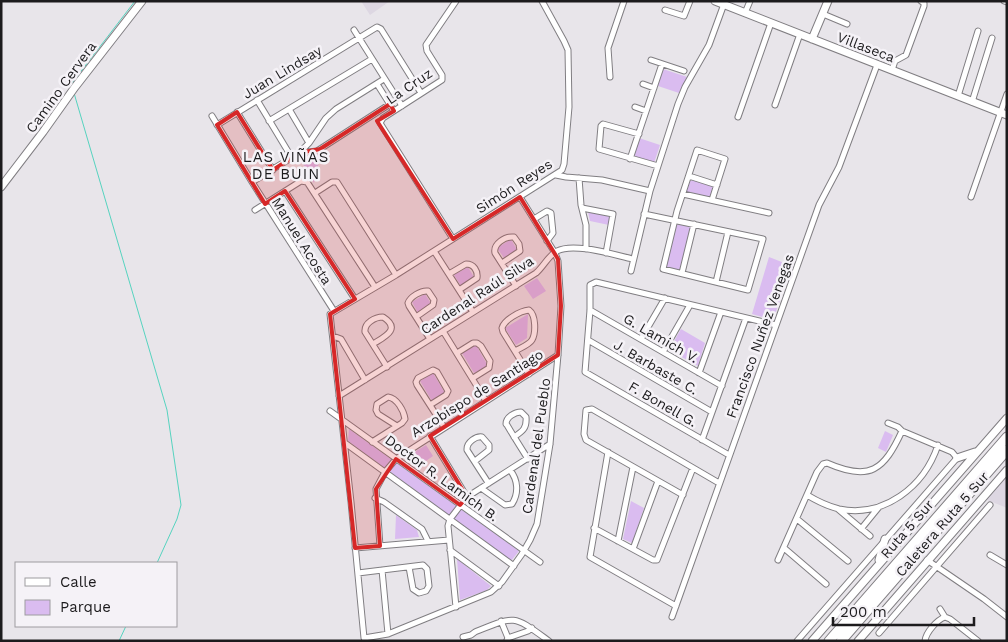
<svg xmlns="http://www.w3.org/2000/svg" width="1008" height="642" viewBox="0 0 1008 642" font-family="'Work Sans',sans-serif">
<style>
.built{fill:#ddd7e2}
.green{fill:#dabcf0}
.lines{fill:none;stroke-linecap:round;stroke-linejoin:round}
.stream{stroke:#56d3bf;stroke-width:1}
.street-casing{stroke:#807e82;stroke-width:7}
.secondary-casing{stroke:#807e82;stroke-width:9}
.highway-casing{stroke:#807e82;stroke-width:11}
.street{stroke:#fff;stroke-width:5}
.secondary{stroke:#fff;stroke-width:7}
.highway{stroke:#fff;stroke-width:9}
.marked{fill:#d62828;fill-opacity:0.2;stroke:#d62828;stroke-width:4;stroke-linejoin:round}
.labels{text-anchor:middle;dominant-baseline:central;stroke-width:5;stroke-linejoin:round;paint-order:stroke}
.street-label{font-size:14px;fill:#1c1b1d;stroke:#f5f2f7}
.neighbourhood-label{font-size:15px;letter-spacing:1px;fill:#1c1b1d;stroke:#f5f2f7}
</style>
<rect width="100%" height="100%" fill="#e8e5ea"/>
<path class="built" d="M361,1H390L370,15Z
M1007,475V508L985,499Z"/>
<path class="green" d="M663,69L687,77L679,93L658,86Z
M639,138L660,145L654,163L634,156Z
M322,150L314,183L299,157L316,154Z
M693,180L713,186L711,197L688,193L686,191L690,181Z
M588,212L611,217L609,225L590,221Z
M675,224L691,227L681,271L665,267Z
M511,239L517,250L504,258L497,248Z
M769,257L792,266L773,320L752,314Z
M468,267L474,277L461,286L454,275Z
M537,278L546,291L533,299L524,286Z
M425,294L432,305L418,313L412,302Z
M528,314L527,338L516,345L505,328Z
M681,329L705,343L698,366L669,350Z
M476,345L488,366L474,373L462,353Z
M433,373L445,393L432,401L420,381Z
M349,429L519,551L511,561L348,441Z
M885,431L893,435L886,452L878,448Z
M426,445L433,456L416,468L408,456Z
M631,501L644,508L632,543L623,539Z
M396,515L417,530L419,537L395,539Z
M457,559L491,586L487,590L460,600Z"/>
<g class="lines">
<path class="stream" d="M73,86L72,83L135,1
M74,93L167,410L181,505L177,519L157,563
M119,641L126,626"/>
<g class="street-casing">
<path id="street" d="M1004,1L1007,2
M665,10L684,16L690,1
M745,13L750,1
M823,14L847,24
M354,30L402,106
M651,60L684,71
M892,70L895,61L906,55L924,6V3L921,1
M610,77L608,48L624,1
M377,84L394,111
M643,84L654,88
M958,96L978,31
M257,100L292,158
M972,102L992,38
M775,105L800,34
M635,107L646,111
M289,109L309,143
M237,112L273,170
M212,116L252,182L334,311
M738,117L771,23
M269,121L372,59
M217,125L377,27L381,29L421,93
M639,134L603,124L601,126L599,149L658,166
M299,153L317,151L390,104
M630,159L662,64
M556,175L566,177L602,180L650,191
M689,176L717,185
M579,178L581,205L586,225V249
M252,182L299,153L309,143L326,118L336,109L384,79
M285,191L355,299
M315,193L332,182H337L396,275
M683,194L769,213
M520,197L555,253L558,261L561,306L558,355L550,444L537,524L530,540L522,554L502,582L491,592L388,634L364,638L351,502L330,314L396,275L562,170L564,164L569,107L568,50L564,41L542,1
M971,197L1007,94
M582,208L613,214L606,253
M255,210L301,181L307,182L375,287
M644,214L763,239L748,290L663,269L677,211L697,150L725,159L712,200
M534,219L547,211L551,213L553,233L547,241
M453,239L380,123L383,118L442,80V75L427,51L426,45L456,1
M434,251L473,312
M502,263L520,251L519,244L514,237C505,236 493,244 495,253L516,286
M631,271L650,191L678,104L685,87L709,45L724,4
M682,273L694,224
M449,274L466,264C474,264 478,271 477,278L459,290
M716,282L728,232
M590,310L722,386
M416,317L433,305L434,300L428,291C421,290 410,297 408,303L409,306L430,339
M443,331L486,401
M333,336L341,339L365,380
M641,339L665,298
M588,340L712,412
M373,344C384,337 402,329 383,317C375,317 364,323 365,332L387,367
M515,351C520,348 529,345 532,340C536,333 536,315 529,310C520,311 504,320 502,328L503,332L529,374
M663,352L690,305
M457,353L473,343H477L481,346L490,361L489,368L473,378
M699,373L721,312
M339,396L536,273C544,266 548,256 557,251C574,242 614,255 633,259
M430,405L446,395L448,391L437,372L433,370L418,378L416,382L417,385L444,427
M330,411L540,562
M430,436L467,497
M514,437C523,431 527,428 526,417L521,412C515,412 506,417 506,424L507,425C514,437 521,448 528,459
M702,440L746,318
M372,442L402,423L405,419C404,411 397,398 388,397L377,404L376,410L378,414L397,426
M345,443L514,566
M608,452L590,557L676,606
M729,455L585,372L590,310V285L596,282L776,325
M475,461L489,450V445L482,437C476,436 467,442 467,449V450L487,481L489,483
M481,488L505,505L512,504C519,493 518,480 510,470
M683,495L586,440L584,434L586,410L592,409L719,483
M807,495C817,501 827,506 839,509C884,518 924,487 938,445
M375,498L384,502L422,529L428,541
M838,509L870,536
M797,519L848,561
M594,528L653,560H657L693,468
M861,529L879,507
M618,541L633,467
M380,546L376,489L385,472L396,459L558,355
M355,548L449,540
M784,548L826,584
M633,549L658,481
M450,550L499,586
M990,555L1007,565
M778,560L817,472L823,464L827,463C870,482 884,470 902,431
M927,560L984,599L1007,617
M382,570L388,634
M358,573L423,565L427,569L429,586L426,591L419,593L413,589L409,567
M456,607L448,526L450,519L467,497L550,444
M940,609L945,617L950,619L978,641
M672,617L819,205L839,167L877,65
M501,621L508,638L507,640
M879,633L990,505
M463,637L471,635L475,632C516,615 513,615 549,641
M508,638L528,631L532,628
M797,641L957,458L952,452L902,431L898,427L888,423
M925,641C926,632 937,620 945,617"/>
</g>
<g class="secondary-casing">
<path id="secondary" d="M715,1L1007,115
M812,39L828,1
M1,187L43,132L75,87L142,1
M957,458L975,452
M879,560L885,539
M812,641L1007,418
M858,641L1007,470"/>
</g>
<g class="highway-casing">
<path id="highway" d="M829,641L1007,437
M841,641L1007,450"/>
</g>
<use href="#street" class="street"/>
<use href="#secondary" class="secondary"/>
<use href="#highway" class="highway"/>
</g>
<path class="marked" d="M390,104L394,111L377,121L453,239L520,197L558,259L561,306L558,355L430,436L467,497L460,505L396,459L376,489L380,546L355,548L330,314L355,299L285,191L265,204L217,125L237,112L273,170L299,153L320,149Z"/>
<g class="labels">
<g class="street-label">
<text transform="translate(866 47) rotate(21)">Villaseca</text>
<text transform="translate(282 72) rotate(-31)">Juan Lindsay</text>
<text transform="translate(409 86) rotate(-34)">La Cruz</text>
<text transform="translate(61 87) rotate(-54)">Camino Cervera</text>
<text transform="translate(514 186) rotate(-33)">Simón Reyes</text>
<text transform="translate(302 241) rotate(58)">Manuel Acosta</text>
<text transform="translate(477 295) rotate(-33)">Cardenal Raúl Silva</text>
<text transform="translate(760 336) rotate(-70)">Francisco Nuñez Venegas</text>
<text transform="translate(661 338) rotate(30)">G. Lamich V.</text>
<text transform="translate(656 367) rotate(30)">J. Barbaste C.</text>
<text transform="translate(477 393) rotate(-32)">Arzobispo de Santiago</text>
<text transform="translate(663 404) rotate(30)">F. Bonell G.</text>
<text transform="translate(536 446) rotate(-82)">Cardenal del Pueblo</text>
<text transform="translate(442 478) rotate(36)">Doctor R. Lamich B.</text>
<text transform="translate(942 524) rotate(-49)">Caletera Ruta 5 Sur</text>
<text transform="translate(907 529) rotate(-49)">Ruta 5 Sur</text>
</g>
<g class="neighbourhood-label">
<text x="286" y="157">LAS VIÑAS<tspan x="286" dy="17">DE BUIN</tspan></text>
</g>
</g>
<rect width="1008" height="642" fill="none" stroke="#1c1b1d" stroke-width="5"/>
<rect x="15" y="562" width="162" height="65" fill="#f5f2f7" stroke="#9e9ca0"/>
<rect x="25" y="578" width="25" height="8" fill="#ffffff" stroke="#9e9ca0"/>
<text x="60" y="587" font-size="15" fill="#1c1b1d">Calle</text>
<rect x="25" y="600" width="25" height="15" fill="#dabcf0" stroke="#9e9ca0"/>
<text x="60" y="612" font-size="15" fill="#1c1b1d">Parque</text>
<path d="M833 617v8h141v-8" fill="none" stroke="#1c1b1d" stroke-width="2.5"/>
<text x="840" y="617" font-size="15" fill="#1c1b1d" stroke="#f5f2f7" stroke-width="4" paint-order="stroke">200 m</text>
</svg>
